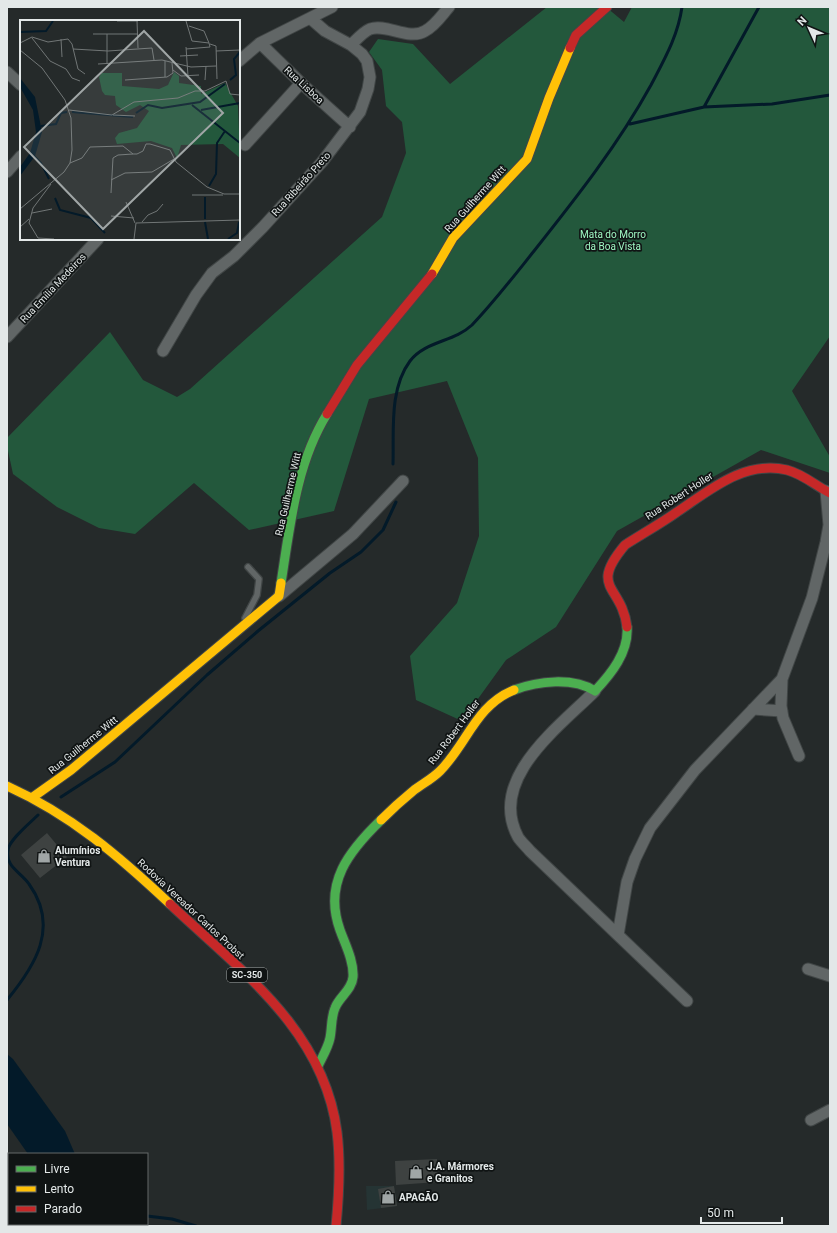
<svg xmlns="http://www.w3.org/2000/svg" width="837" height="1233" viewBox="0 0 837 1233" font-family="Roboto,sans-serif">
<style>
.built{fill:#253434}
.forest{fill:#23583c}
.water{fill:#031a29}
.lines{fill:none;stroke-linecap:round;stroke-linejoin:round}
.stream{stroke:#031a29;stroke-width:3}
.building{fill:#3e4241}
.lane-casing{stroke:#414646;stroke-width:8}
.street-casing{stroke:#414646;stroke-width:13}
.fast-casing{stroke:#414646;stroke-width:11}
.slow-casing{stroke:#414646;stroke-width:11}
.jam-casing{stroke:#414646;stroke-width:11}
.lane{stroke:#616666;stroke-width:5.5}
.street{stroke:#616666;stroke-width:11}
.fast{stroke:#4caf50;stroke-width:9}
.slow{stroke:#ffc107;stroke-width:9}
.jam{stroke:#c62828;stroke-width:9}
.labels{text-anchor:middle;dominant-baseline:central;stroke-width:3.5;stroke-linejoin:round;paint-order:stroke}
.shield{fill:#101414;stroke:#a4a8a8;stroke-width:1}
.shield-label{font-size:9px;font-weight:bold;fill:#e3e8e8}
.street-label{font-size:10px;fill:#e3e8e8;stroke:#101414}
.park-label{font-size:10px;fill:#9ef6c2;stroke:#101414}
.poi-label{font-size:10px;font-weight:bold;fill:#e3e8e8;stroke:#101414;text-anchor:start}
.inset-river{fill:none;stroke:#031a29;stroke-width:2}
.inset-road{fill:none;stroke:#717676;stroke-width:1}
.view{fill:#a0a6a6;fill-opacity:0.15;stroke:#a0a6a6;stroke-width:2}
.inset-edge{fill:none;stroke:#e3e8e8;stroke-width:2}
</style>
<rect width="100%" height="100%" fill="#252a2a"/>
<path class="built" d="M366,1186H394L397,1206L367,1210Z"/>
<path class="forest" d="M547,7H606L624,22L632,7H830V336L792,391L830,457V473L761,450L617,531L556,627L506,660L462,721L416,700L410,656L457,603L479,536L478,458L447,381L369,399L334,511L249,530L194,483L135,534L99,528L57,507L13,474L7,446V438L110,332L143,380L177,397L190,389L382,217L406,153L402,122L386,106L382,70L369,52L378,39L413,44L450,84Z"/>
<path class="water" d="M7,1054L13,1059L65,1131L75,1154H28L7,1124Z"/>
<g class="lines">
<path class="stream" d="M704,107L759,7
M630,124L704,107L772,104L830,95
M393,464C394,431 389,389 410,361C425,341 454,342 472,325C494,302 514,276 534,251C576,198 618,145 651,85C664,60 678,36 682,7
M61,797L115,762L207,675L258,631L330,573L361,552L383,530L396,502
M7,1000C35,966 60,927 29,884C21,872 5,867 8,850C9,840 30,823 38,815
M147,1216L172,1219L196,1226"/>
</g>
<path class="building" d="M47,833L67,857L40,878L21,855Z
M437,1159L438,1182L396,1185L395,1161Z
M394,1186L397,1206L381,1208L378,1189Z"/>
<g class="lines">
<g class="lane-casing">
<path id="lane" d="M245,618L257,595L259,579L248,567"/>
</g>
<g class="street-casing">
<path id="street" d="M260,43L301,83L350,127
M351,45C357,39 363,32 370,29C386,23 409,41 425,31C435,26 442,15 449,7
M239,61L260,43L332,7
M7,72L21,85
M245,145L301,83
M7,172L21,156
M7,337L98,239
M163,351L196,295L212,273L234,256L263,227L322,162L360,112L368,89L370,77L367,61L362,54L351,45L325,31L310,18
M279,596L353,534L403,481
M782,679L781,706L783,718L799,756
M595,691C559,727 487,779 518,837C521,842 526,846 530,851L687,1001
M753,709L782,711
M618,935L627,882L635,859L650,828L695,770L782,679L812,598L826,542L829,525L826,491
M808,969L830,976
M811,1120L830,1110"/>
</g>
<g class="fast-casing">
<path id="fast" d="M281,583C290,526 296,464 327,414
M514,690C538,681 573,677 595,691C611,674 629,652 627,627
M318,1066C322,1057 328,1048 330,1038C332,1028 331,1017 335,1008C339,997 352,990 353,977C354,961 345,944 340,930C323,883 349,851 381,820"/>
</g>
<g class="slow-casing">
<path id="slow" d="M432,274L453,238L527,159L549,98L570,48
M7,786C71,815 119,856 170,904
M33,797L71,770L279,596L281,583
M381,820C391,810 402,800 413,791C422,784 432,779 440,771C467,744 476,705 514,690"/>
</g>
<g class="jam-casing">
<path id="jam" d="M570,48L576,35L607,7
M327,414L357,365L432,274
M627,627C622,585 588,589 625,545C642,534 660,524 677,512C710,490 744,460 787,470C803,474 816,486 830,493
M170,904C240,970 324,1030 337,1132C341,1164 339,1195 336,1226"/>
</g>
<use href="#lane" class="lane"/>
<use href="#street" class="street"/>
<use href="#fast" class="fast"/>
<use href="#slow" class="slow"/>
<use href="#jam" class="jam"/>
</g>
<defs>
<g id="shop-bare" transform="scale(1.08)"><path d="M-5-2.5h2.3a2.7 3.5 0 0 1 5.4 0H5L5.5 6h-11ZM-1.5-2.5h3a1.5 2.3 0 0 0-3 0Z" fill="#a0a6a6" stroke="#101414" stroke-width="2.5" paint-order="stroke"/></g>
</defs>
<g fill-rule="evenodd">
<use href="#shop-bare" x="44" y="856"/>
<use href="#shop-bare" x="416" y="1172"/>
<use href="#shop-bare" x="388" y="1197"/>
</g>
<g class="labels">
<rect class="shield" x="227" y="968" width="40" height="14" rx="3"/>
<g class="shield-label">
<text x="247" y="975">SC-350</text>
</g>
<g class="street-label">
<text transform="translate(304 85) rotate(43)">Rua Lisboa</text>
<text transform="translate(301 184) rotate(-48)">Rua Ribeirão Preto</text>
<text transform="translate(475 199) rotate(-48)">Rua Guilherme Witt</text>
<text transform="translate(53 288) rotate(-47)">Rua Emília Medeiros</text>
<text transform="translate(288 494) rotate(-77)">Rua Guilherme Witt</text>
<text transform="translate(679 496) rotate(-33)">Rua Robert Holler</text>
<text transform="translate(454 732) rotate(-53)">Rua Robert Holler</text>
<text transform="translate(83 745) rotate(-39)">Rua Guilherme Witt</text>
<text transform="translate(191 909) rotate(43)">Rodovia Vereador Carlos Probst</text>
</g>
<g class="park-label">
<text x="613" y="234">Mata do Morro<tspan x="613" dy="12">da Boa Vista</tspan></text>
</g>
<g class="poi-label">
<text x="55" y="850">Alumínios<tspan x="55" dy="12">Ventura</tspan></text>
<text x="427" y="1166">J.A. Mármores<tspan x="427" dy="12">e Granitos</tspan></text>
<text x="399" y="1197">APAGÃO</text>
</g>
</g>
<g transform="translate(20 20)">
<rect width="220" height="220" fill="#252a2a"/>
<path d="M154,52L159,56V63L181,66V74L205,63L218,86L220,138L203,124L161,125L157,138L152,128L131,121L97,124L95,118L99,113L117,108L129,91L120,85L106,92L96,85L95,76L85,75L82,71L79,57L82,53H102V66L139,69L148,65Z" fill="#23583c"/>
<path d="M0,58L15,77L22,112L15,136L0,156V147L10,133L16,112L13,90L0,67Z" fill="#031a29"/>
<path class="inset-river" d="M0,12L26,11L33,1M210,60L216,55L214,39L220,32M172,85L220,123M181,90L220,83M52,92L113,97M116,93L128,85L142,88L180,82L205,64M21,106L36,104L41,93L47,92M14,136L21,143L29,159M189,166L196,154L197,123L205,111M185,177V199M35,178L40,190L71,198L85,213M185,202L188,219M208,219L217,213L219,202"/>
<path class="inset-road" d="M97,1H118M117,1L118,28M166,1L172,21L189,23L190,27L166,29M169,6L184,11L189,23M73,14H118M87,14V44M12,18L30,41L46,49L52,58L60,61M41,19L42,37M0,23L12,17L28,22L48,19L52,24L58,49L65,54M190,24L196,26L197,59M166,27L168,56M53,29L88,31L132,28L134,40M0,30L22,48L45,80L51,98L52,130L50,143L44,152L0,189M196,31L220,30M160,36L178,35M145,41V57M78,44L142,40L171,47L196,46M153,50L161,56L179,55M105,60L147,57L153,53L152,43M185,60L186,46M49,90L92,95L114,82L158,78L175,71H185L206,61L210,74L220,75M93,95L115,96M50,143L62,138L70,127L103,126L113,134H117L123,131L126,124H130L150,130L156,142L187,167L204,174H220M91,160L105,153L132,152L154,139M31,164L13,188L9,203L18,218L34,219M91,173L93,138L98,135L113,134M172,175H203M106,182L115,203M12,193L32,189M91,196L114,198M122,202L128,195L137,191L143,184M0,207L9,199M114,219L116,203L220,200"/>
<path class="view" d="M124,11L203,93L83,209L4,127Z"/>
<rect width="220" height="220" class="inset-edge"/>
</g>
<rect width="837" height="1233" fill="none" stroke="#e3e8e8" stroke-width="16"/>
<rect x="8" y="1153" width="140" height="72" fill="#101414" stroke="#646969"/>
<rect x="16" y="1166" width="20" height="6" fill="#4caf50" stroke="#646969"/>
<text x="44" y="1173" font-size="12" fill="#e3e8e8">Livre</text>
<rect x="16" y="1186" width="20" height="6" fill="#ffc107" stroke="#646969"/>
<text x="44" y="1193" font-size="12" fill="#e3e8e8">Lento</text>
<rect x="16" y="1206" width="20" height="6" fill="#c62828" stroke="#646969"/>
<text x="44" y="1213" font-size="12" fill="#e3e8e8">Parado</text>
<g transform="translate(809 28) rotate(314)" stroke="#101414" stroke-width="3" paint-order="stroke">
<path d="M0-3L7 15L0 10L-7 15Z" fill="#e3e8e8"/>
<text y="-6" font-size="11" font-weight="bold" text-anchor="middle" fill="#e3e8e8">N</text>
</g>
<path d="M701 1217v6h81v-6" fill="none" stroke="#e3e8e8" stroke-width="2"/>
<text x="707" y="1217" font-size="12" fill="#e3e8e8" stroke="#101414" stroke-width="3" paint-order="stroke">50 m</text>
</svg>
